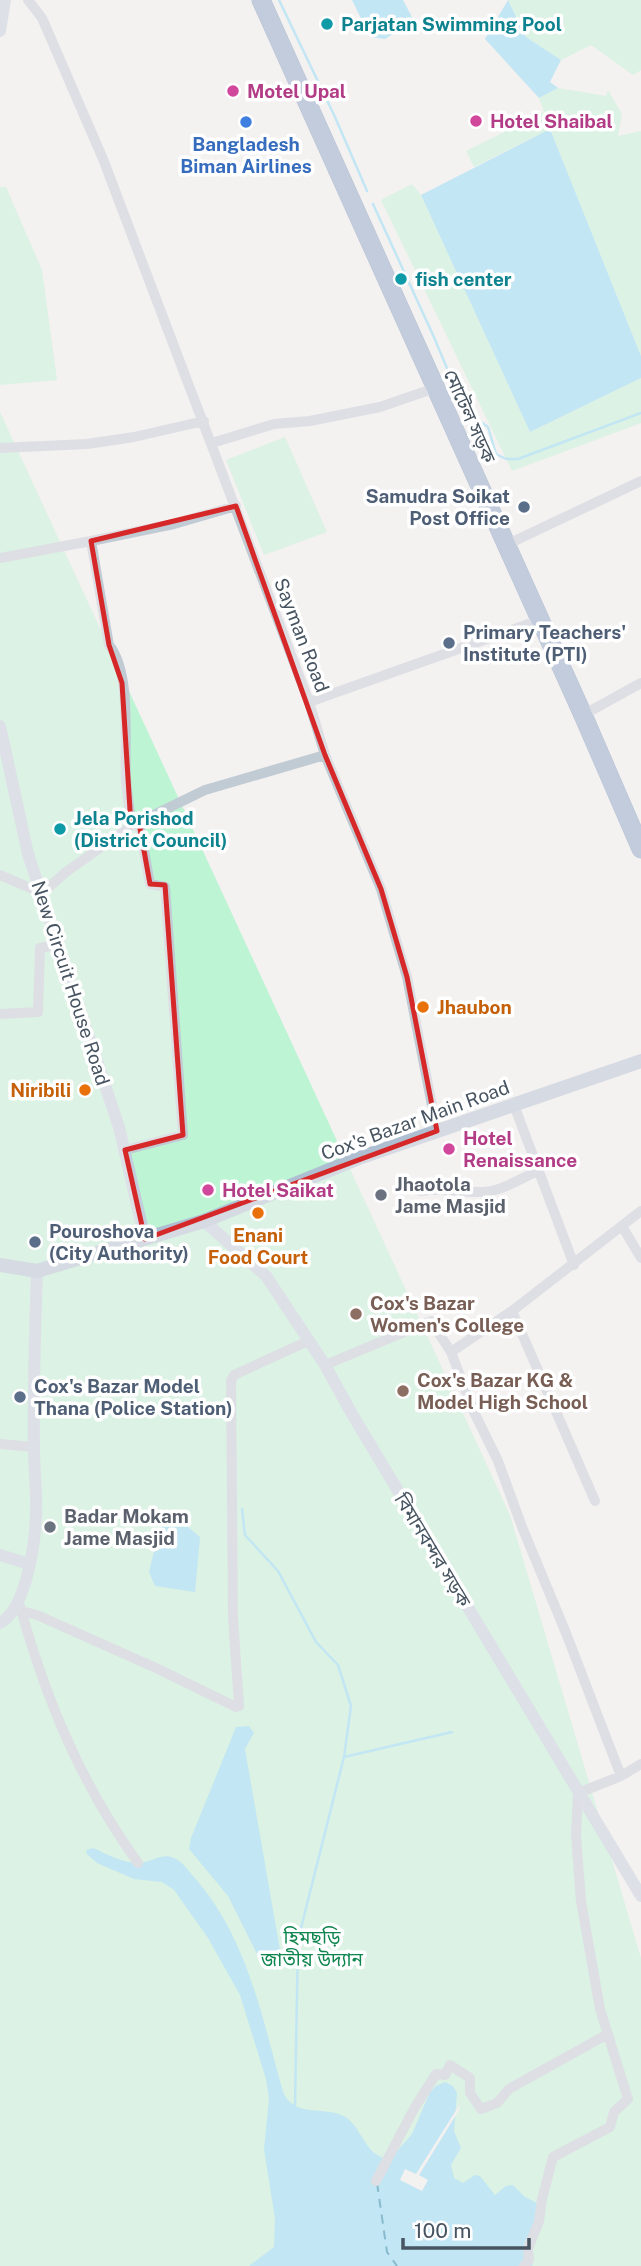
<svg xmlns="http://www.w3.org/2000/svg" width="641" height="2266" viewBox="0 0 641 2266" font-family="'Public Sans','Noto Sans Bengali',sans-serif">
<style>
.green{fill:#bdf4d4}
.water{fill:#86daf5}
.pier{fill:#f4f1f1}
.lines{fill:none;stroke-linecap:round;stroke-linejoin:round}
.stream{stroke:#86daf5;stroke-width:2.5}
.ferry{stroke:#037aa2;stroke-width:2;stroke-dasharray:9 7;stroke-linecap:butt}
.highway-casing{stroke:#708cb0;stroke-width:19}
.street{stroke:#c1cbd4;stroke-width:10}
.secondary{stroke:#c2cedb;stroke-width:12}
.primary{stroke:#afbfd2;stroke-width:14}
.highway{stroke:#85a1c4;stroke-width:18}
.marked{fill:none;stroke:#d62828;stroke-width:5;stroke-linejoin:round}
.culture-dot{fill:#0f9aa8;stroke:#fff;stroke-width:2.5}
.hotel-dot{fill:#d1479c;stroke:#fff;stroke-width:2.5}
.shop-dot{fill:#3f7fe0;stroke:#fff;stroke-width:2.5}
.service-dot{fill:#5c6f8a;stroke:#fff;stroke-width:2.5}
.food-dot{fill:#e8710a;stroke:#fff;stroke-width:2.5}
.worship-dot{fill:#6b7280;stroke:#fff;stroke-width:2.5}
.education-dot{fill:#8d6e63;stroke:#fff;stroke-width:2.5}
.labels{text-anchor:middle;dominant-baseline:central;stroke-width:7;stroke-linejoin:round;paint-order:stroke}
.culture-label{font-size:19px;font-weight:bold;fill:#0d838f;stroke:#fff;text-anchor:start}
.hotel-label{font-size:19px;font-weight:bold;fill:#b23c85;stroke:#fff;text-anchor:start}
.shop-label{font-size:19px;font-weight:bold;fill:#366cbe;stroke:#fff}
.street-label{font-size:19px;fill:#475461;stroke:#fff}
.service-label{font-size:19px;font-weight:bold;fill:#4e5e75;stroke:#fff;text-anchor:start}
.food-label{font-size:19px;font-weight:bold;fill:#c56008;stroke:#fff;text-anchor:start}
.worship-label{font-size:19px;font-weight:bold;fill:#5b616d;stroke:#fff;text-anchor:start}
.education-label{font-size:19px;font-weight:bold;fill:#785e54;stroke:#fff;text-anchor:start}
.park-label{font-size:19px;fill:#0e854e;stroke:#fff}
</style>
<rect width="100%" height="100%" fill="#f4f1f1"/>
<path class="green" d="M508,0H641V70L633,75L591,45L561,60L526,37Z
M558,88L606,96L608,90L622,114L618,136L641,131V356L550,129L474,167L466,151L544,112L539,98Z
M412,184L421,195L530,432L641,378V423L512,471L381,200Z
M0,187H6L42,270L57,380L0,385Z
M0,412L510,1515L641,1958V2266H0Z
M285,437L327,532L264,555L226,460Z"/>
<path class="water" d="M352,0H403L414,21L385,39L370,37Z
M508,0L526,37L561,60L550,82L558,88L539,98L485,39Z
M550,129L641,356V378L530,432L421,195Z
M160,1527H188L200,1537L195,1592L155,1586L149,1572Z
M249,1726L254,1733L245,1749L280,1950L259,1958L228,1896L189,1849L191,1838L236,1727Z
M93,1848C107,1854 122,1863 138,1863C150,1863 162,1852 174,1858C182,1861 188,1870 193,1876C247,1936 262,2017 283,2092C295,2120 327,2104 347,2118C363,2130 366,2158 390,2159L412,2134L430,2092L436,2086L445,2082L453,2086L457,2093L454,2131L461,2148L451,2165L454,2178L463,2183L475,2175L480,2176L495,2195L506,2186L513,2185L525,2197L537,2203L533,2232L526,2239L523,2248L529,2263L533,2266H249L274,2247L275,2219L264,2149L269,2099L266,2079L240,1995L208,1938L174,1890L162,1882L134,1879L97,1863L87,1854L86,1850Z"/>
<path class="pier" d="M460,2104L459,2110L419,2175L428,2180L422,2191L400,2180L405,2169L416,2174Z"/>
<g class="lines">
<path class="stream" d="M279,0L335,117L367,191
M373,204L433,335L465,411L488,427L496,454L506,459H518L641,413
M242,1509L245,1535L278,1571L316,1642L338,1665L351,1706L344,1757L298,1940L295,2105
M344,1757L452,1732"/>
<path class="ferry" d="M377,2183L387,2252L397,2266"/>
<g class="highway-casing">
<path id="highway" d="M261,0L583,715L641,849"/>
</g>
<path class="street" d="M28,0L42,18L103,159L309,702L325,755L381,889L407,977L437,1131
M212,443L274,424L310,421L380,407L435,388
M0,448L87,444L134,437L204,421
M91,541L174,524L236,506
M506,545L641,481
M0,558L91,541L109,645C132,673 124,742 126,778C127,794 130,810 131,826
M309,702L540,620
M583,715L641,683
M0,875L42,893L66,872L131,826L205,790L325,755
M0,1014L38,1012L40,948L57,945
M514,1105L574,1265
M125,1150L183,1135L165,887L150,884L139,823
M421,1191C442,1187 461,1193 482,1192C501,1192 521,1178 538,1171
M622,1226L641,1258
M512,1311L595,1501
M451,1352L512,1311L641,1211
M325,1365L431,1321L451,1352L473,1410L498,1461L522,1527L566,1633L621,1776L578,1793L576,1835L581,1901L600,2009L628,2099L614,2112L610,2127L553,2157L542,2199L539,2221L528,2249L529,2260L524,2266
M0,1444L34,1447
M20,1606C46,1700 81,1784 138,1863
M21,1611L37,1615L156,1668L236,1707L239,1706L233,1617L231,1381L234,1375L308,1341
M621,1776L641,1764
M376,2181L415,2107L436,2074L445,2075L450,2065L470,2078V2093L481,2109L497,2103L509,2089L608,2034"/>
<path class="secondary" d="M0,31L5,0
M0,726L28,854L119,1127L145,1239
M204,1221L266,1276L325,1365L352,1414L641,1896
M0,1555L29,1564
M0,1623C26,1610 35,1543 36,1516C37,1493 34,1469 34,1446C33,1388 35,1329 37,1271"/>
<path class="primary" d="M0,1265L37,1271L204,1221L359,1158L641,1061"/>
<use href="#highway" class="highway"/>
</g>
<path d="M0 0H641V2266H0ZM236,506L325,755L381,889L407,977L437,1131L145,1239L125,1150L183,1135L165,885L150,884L139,823L131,826L122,683L109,645L91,541Z" fill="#f4f1f1" fill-opacity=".55" fill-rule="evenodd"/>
<path class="marked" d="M236,506L325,755L381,889L407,977L437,1131L145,1239L125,1150L183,1135L165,885L150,884L139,823L131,826L122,683L109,645L91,541Z"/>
<g class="culture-dot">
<circle cx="327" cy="24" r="7"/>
<circle cx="401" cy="279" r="7"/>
<circle cx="60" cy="829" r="7"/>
</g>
<g class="hotel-dot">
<circle cx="233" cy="91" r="7"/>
<circle cx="476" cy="121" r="7"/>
<circle cx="449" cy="1149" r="7"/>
<circle cx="208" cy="1190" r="7"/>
</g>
<circle class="shop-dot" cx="246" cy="122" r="7"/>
<g class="service-dot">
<circle cx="524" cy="507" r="7"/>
<circle cx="449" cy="643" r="7"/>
<circle cx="35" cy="1242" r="7"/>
<circle cx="20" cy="1397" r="7"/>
</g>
<g class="food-dot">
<circle cx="423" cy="1007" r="7"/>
<circle cx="85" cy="1090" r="7"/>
<circle cx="258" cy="1213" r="7"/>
</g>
<g class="worship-dot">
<circle cx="381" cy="1195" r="7"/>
<circle cx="50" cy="1527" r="7"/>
</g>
<g class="education-dot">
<circle cx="356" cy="1314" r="7"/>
<circle cx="403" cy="1391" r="7"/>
</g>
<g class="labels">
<g class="culture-label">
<text x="341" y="24">Parjatan Swimming Pool</text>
<text x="415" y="279">fish center</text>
<text x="74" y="818">Jela Porishod<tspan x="74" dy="22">(District Council)</tspan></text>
</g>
<g class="hotel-label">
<text x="247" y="91">Motel Upal</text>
<text x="490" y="121">Hotel Shaibal</text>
<text x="463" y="1138">Hotel<tspan x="463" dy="22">Renaissance</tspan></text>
<text x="222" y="1190">Hotel Saikat</text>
</g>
<g class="shop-label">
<text x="246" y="144">Bangladesh<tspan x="246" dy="22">Biman Airlines</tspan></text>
</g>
<g class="street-label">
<text transform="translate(470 416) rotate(66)">মোটেল সড়ক</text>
<text transform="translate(302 635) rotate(69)">Sayman Road</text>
<text transform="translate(71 983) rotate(72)">New Circuit House Road</text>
<text transform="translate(415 1120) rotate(-20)">Cox's Bazar Main Road</text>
<text transform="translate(433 1550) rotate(59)">বিমানবন্দর সড়ক</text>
</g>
<g class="service-label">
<text x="510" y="496" text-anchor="end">Samudra Soikat<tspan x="510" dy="22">Post Office</tspan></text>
<text x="463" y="632">Primary Teachers'<tspan x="463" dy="22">Institute (PTI)</tspan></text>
<text x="49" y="1231">Pouroshova<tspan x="49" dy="22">(City Authority)</tspan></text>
<text x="34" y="1386">Cox's Bazar Model<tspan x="34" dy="22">Thana (Police Station)</tspan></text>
</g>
<g class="food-label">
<text x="437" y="1007">Jhaubon</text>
<text x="71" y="1090" text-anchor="end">Niribili</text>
<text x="258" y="1235" text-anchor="middle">Enani<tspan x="258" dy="22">Food Court</tspan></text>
</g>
<g class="worship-label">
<text x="395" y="1184">Jhaotola<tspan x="395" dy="22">Jame Masjid</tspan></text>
<text x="64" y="1516">Badar Mokam<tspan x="64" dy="22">Jame Masjid</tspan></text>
</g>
<g class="education-label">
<text x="370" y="1303">Cox's Bazar<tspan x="370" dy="22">Women's College</tspan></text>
<text x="417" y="1380">Cox's Bazar KG &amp;<tspan x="417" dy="22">Model High School</tspan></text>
</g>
<g class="park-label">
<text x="312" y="1937">হিমছড়ি<tspan x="312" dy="22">জাতীয় উদ্যান</tspan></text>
</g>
</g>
<path d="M403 2238v10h126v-10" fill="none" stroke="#475461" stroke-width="3.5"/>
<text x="414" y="2238" font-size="21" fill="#475461" stroke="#ffffff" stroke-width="5" paint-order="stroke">100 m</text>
</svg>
